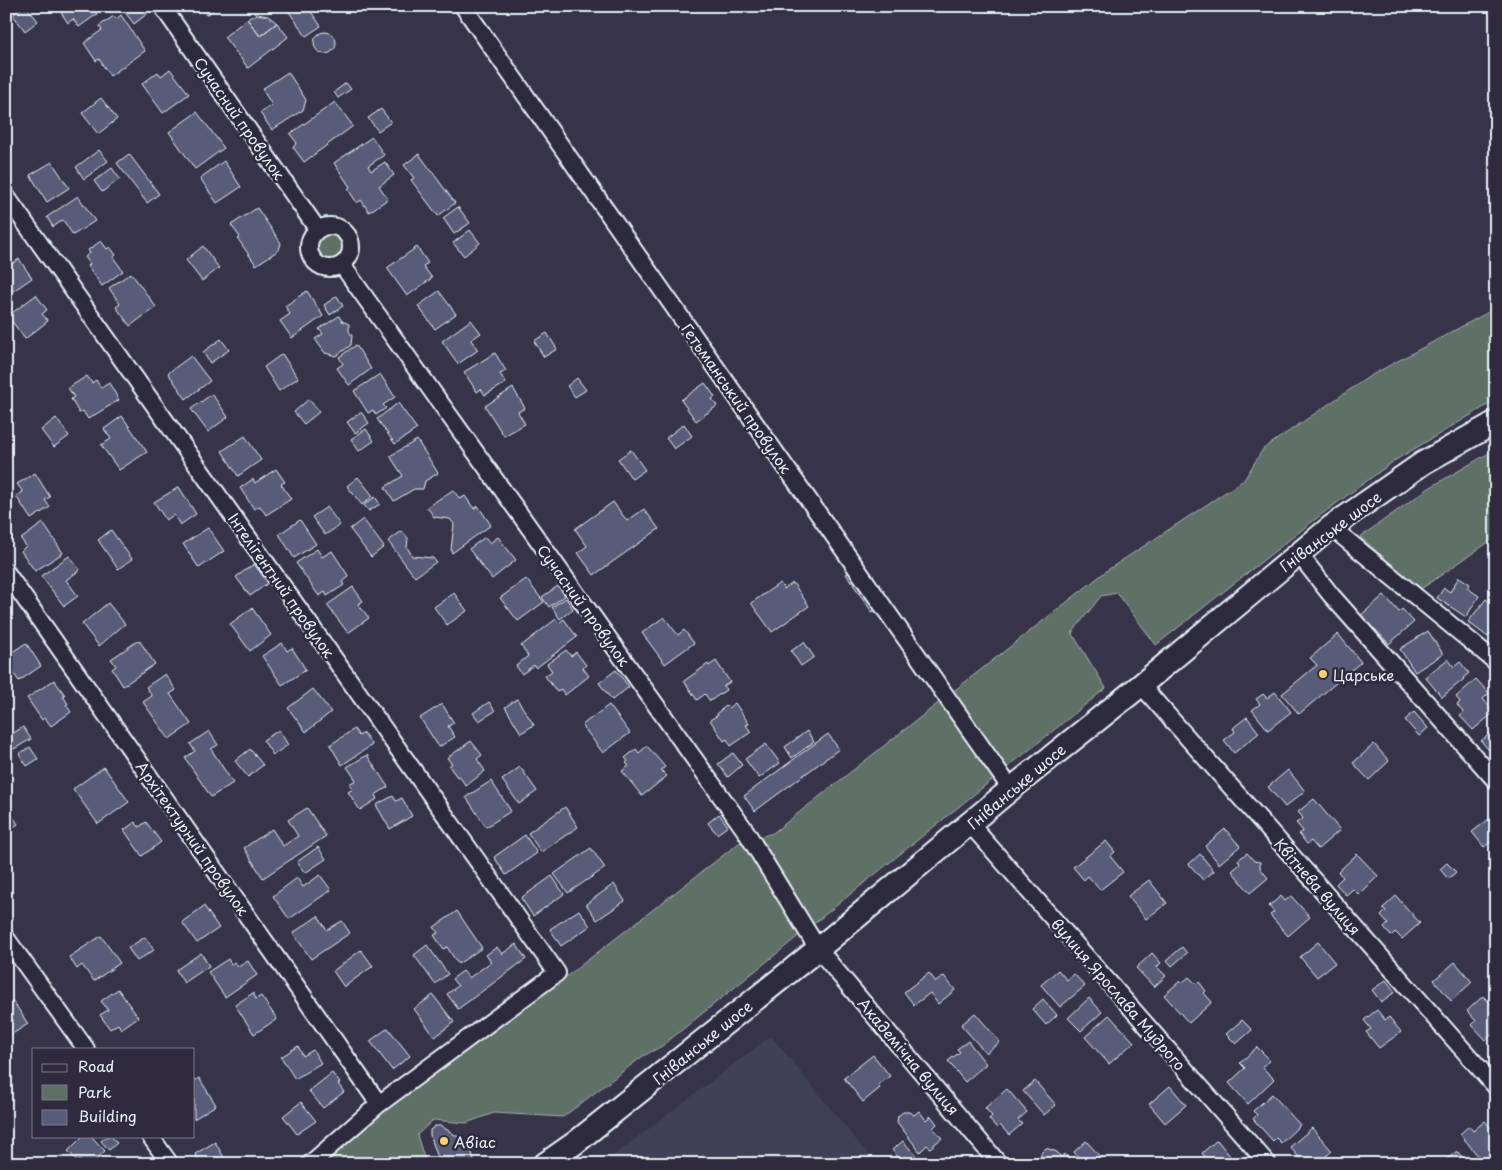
<svg xmlns="http://www.w3.org/2000/svg" width="1502" height="1170" viewBox="0 0 1502 1170" font-family="'Playpen Sans',sans-serif">
<style>
.built{fill:#414057}
.green{fill:#5f6f66;stroke:#a4b0af}
.building{fill:#585c78;stroke:#e8f1f8}
.lines{fill:none;stroke-linecap:round;stroke-linejoin:round}
.street-casing{stroke:#e8f1f8;stroke-width:20}
.secondary-casing{stroke:#e8f1f8;stroke-width:26}
.street{stroke:#2f2a3d;stroke-width:16}
.secondary{stroke:#2f2a3d;stroke-width:22}
.poi-dot{fill:#ffd166;stroke:#2f2a3d;stroke-width:2}
.labels{text-anchor:middle;dominant-baseline:central;stroke-width:5;stroke-linejoin:round;paint-order:stroke}
.street-label{font-size:15px;fill:#e8f1f8;stroke:#2f2a3d}
.poi-label{font-size:15px;fill:#e8f1f8;stroke:#2f2a3d;text-anchor:start}
</style>
<rect width="100%" height="100%" fill="#373449"/>
<filter id="ink" filterUnits="userSpaceOnUse"><feTurbulence type="fractalNoise" baseFrequency=".02" numOctaves="2"/><feDisplacementMap in="SourceGraphic" scale="10" xChannelSelector="R" yChannelSelector="G"/><feConvolveMatrix kernelMatrix="1 2 1 2 8 2 1 2 1" color-interpolation-filters="sRGB"/></filter>
<g filter="url(#ink)">
<path class="built" d="M771,1036L876,1164H602Z"/>
<path class="green" d="M309 247a21 21 0 1 1 42 0a21 21 0 1 1-42 0Z
M1496,308V400L1394,461L1322,514L1156,645L1117,593L1101,596L1072,633L1106,688L662,1046L643,1056L563,1117L494,1113L466,1123L433,1120L417,1135L425,1161V1164H320L382,1109L571,973L739,843L773,833L1109,569L1244,480L1263,449L1370,376Z
M1496,449V537L1421,589L1360,537L1429,488Z"/>
<path class="building" d="M24,6H26L38,21L25,31L13,15Z
M65,6H99L94,10L97,14L79,27L73,19L68,23L60,11Z
M120,6H141L147,14L134,24Z
M200,6H220L206,15Z
M290,6H307L321,26L306,36L287,9Z
M257,14L268,16L277,23L260,36L247,19Z
M121,15L145,51L110,76L99,59L96,61L84,43L102,30L99,26L114,16L116,19Z
M247,19L260,36L277,23L288,37L248,68L224,37Z
M314 43a11 11 0 1 1 22 0a11 11 0 1 1-22 0Z
M170,69L189,94L163,113L142,84L158,72L161,76Z
M288,72L306,100L303,110L272,130L260,113L272,105L262,89Z
M346,83L351,89L338,98L334,92Z
M101,98L117,119L98,134L82,113Z
M335,102L353,126L304,162L293,147L297,143L290,134Z
M381,109L391,122L378,131L368,118Z
M197,112L224,148L195,169L169,132Z
M372,137L384,155L368,166L371,171L385,162L394,175L379,186L388,199L369,212L361,200L357,203L348,189L350,187L334,163Z
M99,150L108,161L84,179L76,167Z
M129,154L159,194L147,203L117,163Z
M419,154L455,203L438,216L411,180L414,178L404,165Z
M224,161L241,187L217,203L200,178Z
M52,162L69,188L47,202L30,175Z
M112,168L120,179L102,192L94,181Z
M78,196L95,221L73,235L63,220L53,227L47,217Z
M458,207L470,223L454,234L443,218Z
M257,208L281,243L279,250L256,265L238,239L240,237L231,225Z
M470,230L480,243L464,256L453,243Z
M101,241L107,249L110,247L116,255L113,257L123,271L102,286L88,266L90,264L85,257L90,253L88,250Z
M203,246L219,268L202,281L186,260Z
M417,247L428,263L423,266L432,278L407,296L387,268Z
M19,259L32,278L6,296V268Z
M131,273L156,307L130,326L116,307L120,304L109,288Z
M307,291L323,316L292,338L280,321L290,314L285,306Z
M439,291L456,314L435,329L418,306Z
M36,295L47,310L42,314L48,321L25,339L8,316Z
M337,296L343,306L330,315L324,305Z
M339,316L342,321L349,324V331L352,336L351,345L336,356L325,353L315,339L323,334L319,329Z
M471,320L481,333L471,340L478,350L458,364L442,341Z
M547,333L557,349L544,357L534,341Z
M221,339L229,350L210,363L203,352Z
M356,345L371,369L349,385L337,368L343,364L339,357Z
M495,353L506,371L500,374L506,383L485,395L481,389L477,392L464,372Z
M282,354L298,378L279,391L264,367Z
M191,356L210,381L186,399L168,373Z
M380,374L395,397L383,405L386,408L376,415L373,410L368,413L354,391Z
M87,376L92,383L96,380L101,388L109,383L119,400L88,419L83,411L79,413L71,399L74,397L68,388Z
M577,378L586,390L575,397L567,386Z
M705,383L715,397L712,399L717,406L696,421L681,400Z
M513,388L525,408L518,412L525,424L504,436L485,406Z
M212,394L228,417L208,432L191,409Z
M309,399L319,412L304,424L294,412Z
M398,403L417,429L395,444L377,419Z
M361,412L369,423L355,433L347,422Z
M122,416L147,452L119,470L101,445L111,439L104,429Z
M56,418L69,436L54,447L41,430Z
M684,424L692,436L674,449L666,438Z
M366,429L374,441L359,451L351,439Z
M245,436L261,460L238,476L222,451Z
M417,440L438,473L425,481L423,489H414L394,501L385,487L403,476L390,456Z
M631,450L645,470L632,479L618,459Z
M276,469L285,482L281,484L291,499L266,515L260,506L254,509L240,488L253,479L255,483Z
M35,473L50,497L45,500L50,507L31,519L16,496L23,492L17,484Z
M358,477L373,496L362,505L347,486Z
M179,487L196,514L180,525L174,515L166,520L154,502Z
M453,490L460,499L465,496L474,509L478,506L491,525L452,553L451,550L454,524L450,519L434,517L427,507Z
M375,497L380,504L369,511L364,505Z
M613,502L627,521L644,509L659,529L594,575L578,553L587,546L575,529Z
M327,507L340,525L325,535L312,517Z
M363,519L384,547L371,557L350,529Z
M300,520L316,544L294,558L279,534Z
M43,523L63,553L35,571L21,551L26,546L21,539Z
M208,528L224,551L199,568L183,544Z
M111,530L132,559L118,569L98,540Z
M402,531L408,538L407,547L412,556L433,558L436,562L415,577L388,541Z
M485,537L490,543L498,537L516,560L492,579L469,549Z
M317,549L322,557L332,551L349,577L342,582L344,585L327,596L325,592L319,596L296,563Z
M69,556L80,570L66,580L78,596L64,606L41,576Z
M254,564L268,583L250,596L236,577Z
M853,569L879,607L872,612L846,574Z
M1459,577L1470,584L1467,588L1479,596L1466,617L1437,598L1444,588L1450,592Z
M526,579L544,602L518,621L500,598Z
M780,583L784,589L793,583L809,606L772,632L751,603Z
M558,586L565,596L549,607L542,597Z
M353,587L363,601L358,604L369,618L348,633L327,605Z
M454,593L467,611L447,625L434,607Z
M1384,595L1399,612L1402,609L1414,622L1389,644L1374,628L1371,631L1359,617Z
M566,598L573,609L560,619L552,607Z
M1486,599L1496,607V627L1488,637L1468,622Z
M108,603L125,624L99,646L82,624Z
M252,608L271,635L250,651L230,624Z
M664,617L678,635L684,630L694,643L665,664L642,633Z
M556,619L559,623L564,619L577,637L536,668L534,665L522,674L516,666L528,656L521,646Z
M1428,631L1443,654L1415,672L1400,649Z
M1338,634L1361,662L1299,714L1282,694L1317,665L1310,658Z
M139,640L155,664L123,686L112,669L116,666L111,659Z
M804,642L814,657L801,666L791,651Z
M26,643L41,666L19,681L6,663V656Z
M282,643L287,651L292,648L306,670L282,685L262,656Z
M566,650L571,656L576,652L586,665L583,668L589,676L565,695L561,689L557,692L545,676L552,671L547,664Z
M1448,659L1454,667L1460,662L1469,673L1463,678L1464,679L1442,697L1425,677Z
M716,661L730,682L724,686L726,690L710,701L705,694L697,700L684,681L708,664L709,666Z
M616,670L629,687L612,700L599,683Z
M165,674L176,690L170,694L191,724L169,739L143,702L152,696L146,687Z
M1476,679L1489,693L1483,699L1494,712L1473,730L1460,716L1463,712L1457,705L1460,702L1456,697Z
M54,680L65,695L63,696L68,704L66,705L71,712L51,726L45,718L42,720L27,698Z
M313,689L331,712L306,732L288,708Z
M1275,692L1291,712L1268,730L1252,710L1260,704L1256,699L1263,694L1267,698Z
M517,699L534,725L521,733L505,707Z
M489,702L495,711L479,721L473,713Z
M735,703L749,724L746,725L751,732L731,746L727,739L724,741L710,720L718,715L717,713L726,706L728,708Z
M442,704L454,723L448,726L455,737L439,747L420,718Z
M609,705L630,733L603,753L582,725Z
M1414,712L1428,728L1419,736L1405,720Z
M1247,717L1259,733L1234,753L1224,740L1235,732L1233,728Z
M23,727L31,739L14,749L7,737Z
M354,729L359,736L364,733L372,745L342,765L330,745Z
M1496,729V755L1494,756L1481,741Z
M279,730L288,745L273,755L263,740Z
M209,731L218,745L211,749L233,783L211,797L185,758L195,751L190,744Z
M807,731L814,742L792,758L785,747Z
M828,734L839,749L755,811L744,796Z
M471,741L482,755L477,759L485,771L466,786L459,776L457,777L449,766L452,764L447,758Z
M766,744L780,763L759,778L745,759Z
M1374,744L1389,761L1369,780L1353,763Z
M647,746L665,767L661,770L667,776L642,796L622,771L629,766L626,763L628,761L625,758L636,749L639,753Z
M30,747L38,759L27,766L19,754Z
M250,749L263,765L248,777L235,761Z
M733,753L742,765L728,777L718,764Z
M367,755L388,787L375,795L377,799L360,810L348,792L353,789L349,784L356,780L347,767Z
M104,767L129,802L98,824L73,789Z
M520,767L537,791L519,804L502,780Z
M1288,770L1305,791L1285,807L1268,787Z
M491,781L511,811L486,827L466,797Z
M393,796L396,801L402,798L412,816L390,829L376,805Z
M1314,799L1340,830L1318,849L1311,841L1307,844L1299,834L1303,831L1296,823L1303,818L1298,812Z
M565,807L578,827L541,852L528,833Z
M307,808L326,836L263,878L244,848L272,829L283,846L298,836L288,820Z
M8,810L18,824L6,832V811Z
M719,814L728,826L717,834L708,823Z
M1492,817L1496,821V838L1484,847L1472,832Z
M135,822L139,827L146,822L161,842L142,856L124,830Z
M1225,829L1240,846L1219,864L1205,846Z
M525,835L537,853L506,875L494,857Z
M1106,841L1115,852L1110,856L1123,872L1100,890L1088,876L1084,880L1073,867Z
M318,847L326,859L305,873L297,862Z
M591,848L605,868L568,893L554,874Z
M1247,853L1254,861L1260,862V868L1268,878L1250,893L1232,871L1240,864L1238,860Z
M1200,854L1214,871L1203,880L1189,864Z
M1357,854L1378,876L1359,895L1353,889L1346,895L1336,884L1343,877L1338,872Z
M1447,863L1456,872L1448,879L1440,869Z
M320,875L331,890L289,919L273,896L297,878L303,887Z
M552,876L564,894L533,916L521,898Z
M1149,880L1167,903L1146,919L1128,896Z
M614,884L625,901L597,920L586,904Z
M1281,896L1285,901L1291,896L1310,917L1288,936L1270,915L1274,912L1269,906Z
M1396,896L1420,923L1402,939L1395,932L1391,936L1384,928L1388,924L1381,916L1386,911L1383,908Z
M204,906L219,928L197,943L182,922Z
M579,910L590,926L561,946L550,929Z
M457,911L482,948L458,964L447,947L443,949L434,935L438,933L434,927Z
M318,916L327,930L342,921L350,933L311,959L293,933Z
M101,936L120,963L94,981L82,965L77,969L69,957Z
M145,937L154,950L137,961L128,948Z
M1318,942L1335,963L1317,977L1300,957Z
M516,944L526,959L458,1009L447,994L458,986L452,979L463,971L469,978L491,962L486,955L497,947L502,954Z
M427,945L448,974L435,984L414,955Z
M1182,947L1187,953L1172,966L1167,960Z
M361,950L373,966L344,987L333,971Z
M201,953L209,966L184,983L176,970Z
M1152,953L1161,963L1157,967L1166,976L1154,987L1136,968Z
M228,959L231,964L235,962L238,967L248,961L257,975L225,997L208,972Z
M1455,962L1472,982L1451,1001L1434,980Z
M1058,970L1067,980L1074,974L1085,986L1060,1007L1041,985Z
M929,973L936,982L944,976L955,990L938,1004L930,993L914,1005L904,992Z
M1189,977L1196,984L1199,982L1206,991L1204,993L1212,1002L1189,1023L1164,995L1180,981L1182,983Z
M1386,980L1395,992L1381,1002L1372,990Z
M118,989L138,1017L121,1029L118,1024L110,1029L100,1015L108,1010L101,1001Z
M253,993L256,999L261,996L277,1019L254,1034L235,1005Z
M433,995L454,1022L435,1037L414,1009Z
M1483,996L1495,1008L1491,1012L1496,1017V1031L1486,1040L1472,1025L1476,1021L1467,1011Z
M1089,998L1102,1012L1081,1031L1068,1018Z
M1043,999L1057,1015L1046,1025L1032,1009Z
M13,1001L28,1024L6,1038V1005Z
M1377,1010L1385,1020L1389,1017L1401,1032L1379,1048L1366,1032L1371,1029L1364,1020Z
M975,1013L1000,1042L986,1053L961,1025Z
M1109,1015L1134,1042L1109,1064L1085,1037Z
M1242,1020L1252,1030L1236,1044L1226,1034Z
M388,1028L410,1056L392,1070L370,1041Z
M968,1041L986,1064L965,1082L948,1061L960,1052L957,1049Z
M298,1046L303,1056L313,1050L321,1063L295,1079L281,1057Z
M1257,1047L1270,1060L1262,1067L1274,1079L1248,1104L1229,1083L1245,1068L1240,1063Z
M873,1055L890,1076L878,1085L880,1088L863,1102L844,1078Z
M332,1073L340,1083L338,1084L344,1092L323,1108L309,1091Z
M199,1078L216,1105L194,1119V1081Z
M1035,1081L1056,1105L1044,1115L1023,1091Z
M1170,1086L1186,1105L1165,1123L1149,1104Z
M1007,1089L1027,1112L1018,1120L1022,1124L1009,1135L1000,1125L997,1128L989,1119L992,1116L985,1108Z
M1272,1094L1300,1125L1281,1143L1276,1138L1273,1141L1253,1119L1257,1115L1253,1111Z
M301,1102L316,1121L297,1134L283,1116Z
M919,1111L926,1120L931,1116L937,1124L933,1128L942,1138L930,1148L927,1145L920,1152L897,1122L898,1116L903,1112H909L914,1115Z
M1485,1121L1496,1134V1152L1483,1162L1460,1134L1469,1126L1473,1131Z
M435,1126H441L460,1138L472,1153L475,1164H444L437,1155L430,1135V1130Z
M1312,1128L1332,1151L1317,1164H1305L1290,1147Z
M83,1136H91L105,1151L91,1164H83L80,1160L78,1162L68,1151Z
M107,1136H111L117,1143L109,1150L101,1141Z
M1217,1140L1235,1162L1234,1164H1210L1202,1153Z
M903,1141L923,1164H904L892,1150Z
M1086,1141L1105,1162L1103,1164H1084L1074,1152Z
M215,1142L228,1164H200L195,1154Z
M1046,1148L1057,1152L1061,1157L1065,1154L1072,1163L1042,1164L1043,1163L1041,1158V1153Z
M1457,1151L1468,1164H1446L1444,1162Z"/>
<g class="lines">
<g class="street-casing">
<path id="street" d="M162,6L318,230
M463,6L1011,789
M6,196L557,973L379,1104L310,1164
M309 247a21 21 0 1 1 42 0a21 21 0 1 1-42 0Z
M342,265L745,830L818,949L999,1164
M1331,527L1496,662
M1299,554L1331,595L1496,781
M6,572L379,1104
M1141,685L1496,1087
M970,824L1268,1164
M6,938L86,1049
M150,1136L170,1164"/>
</g>
<g class="secondary-casing">
<path id="secondary" d="M545,1164L575,1143L818,949L1011,789L1141,685L1331,527L1423,463L1496,422"/>
</g>
<use href="#street" class="street"/>
<use href="#secondary" class="secondary"/>
</g>
</g>
<g class="poi-dot">
<circle cx="1323" cy="674" r="5"/>
<circle cx="444" cy="1141" r="5"/>
</g>
<g class="labels">
<g class="street-label">
<text transform="translate(240 118) rotate(55)">Сучасний провулок</text>
<text transform="translate(737 398) rotate(55)">Гетьманський провулок</text>
<text transform="translate(1330 531) rotate(-37)">Гніванське шосе</text>
<text transform="translate(282 585) rotate(55)">Інтелігентний провулок</text>
<text transform="translate(584 605) rotate(54)">Сучасний провулок</text>
<text transform="translate(1016 786) rotate(-40)">Гніванське шосе</text>
<text transform="translate(193 838) rotate(55)">Архітектурний провулок</text>
<text transform="translate(1318 886) rotate(49)">Квітнева вулиця</text>
<text transform="translate(1119 994) rotate(49)">вулиця Ярослава Мудрого</text>
<text transform="translate(702 1042) rotate(-39)">Гніванське шосе</text>
<text transform="translate(909 1056) rotate(50)">Академічна вулиця</text>
</g>
<g class="poi-label">
<text x="1333" y="674">Царське</text>
<text x="454" y="1141">Авіас</text>
</g>
</g>
<rect width="1502" height="1170" fill="none" stroke="#2f2a3d" stroke-width="25"/>
<rect x="12" y="12" width="1477" height="1145" fill="none" stroke="#e8f1f8" stroke-width="2" filter="url(#ink)"/>
<rect x="32" y="1048" width="162" height="90" fill="#2f2a3d" stroke="#797a88"/>
<rect x="42" y="1064" width="25" height="8" fill="#2f2a3d" stroke="#797a88"/>
<text x="78" y="1072" font-size="15" fill="#e8f1f8">Road</text>
<rect x="42" y="1085" width="25" height="15" fill="#5f6f66" stroke="#797a88"/>
<text x="78" y="1098" font-size="15" fill="#e8f1f8">Park</text>
<rect x="42" y="1110" width="25" height="15" fill="#585c78" stroke="#797a88"/>
<text x="78" y="1122" font-size="15" fill="#e8f1f8">Building</text>
</svg>
